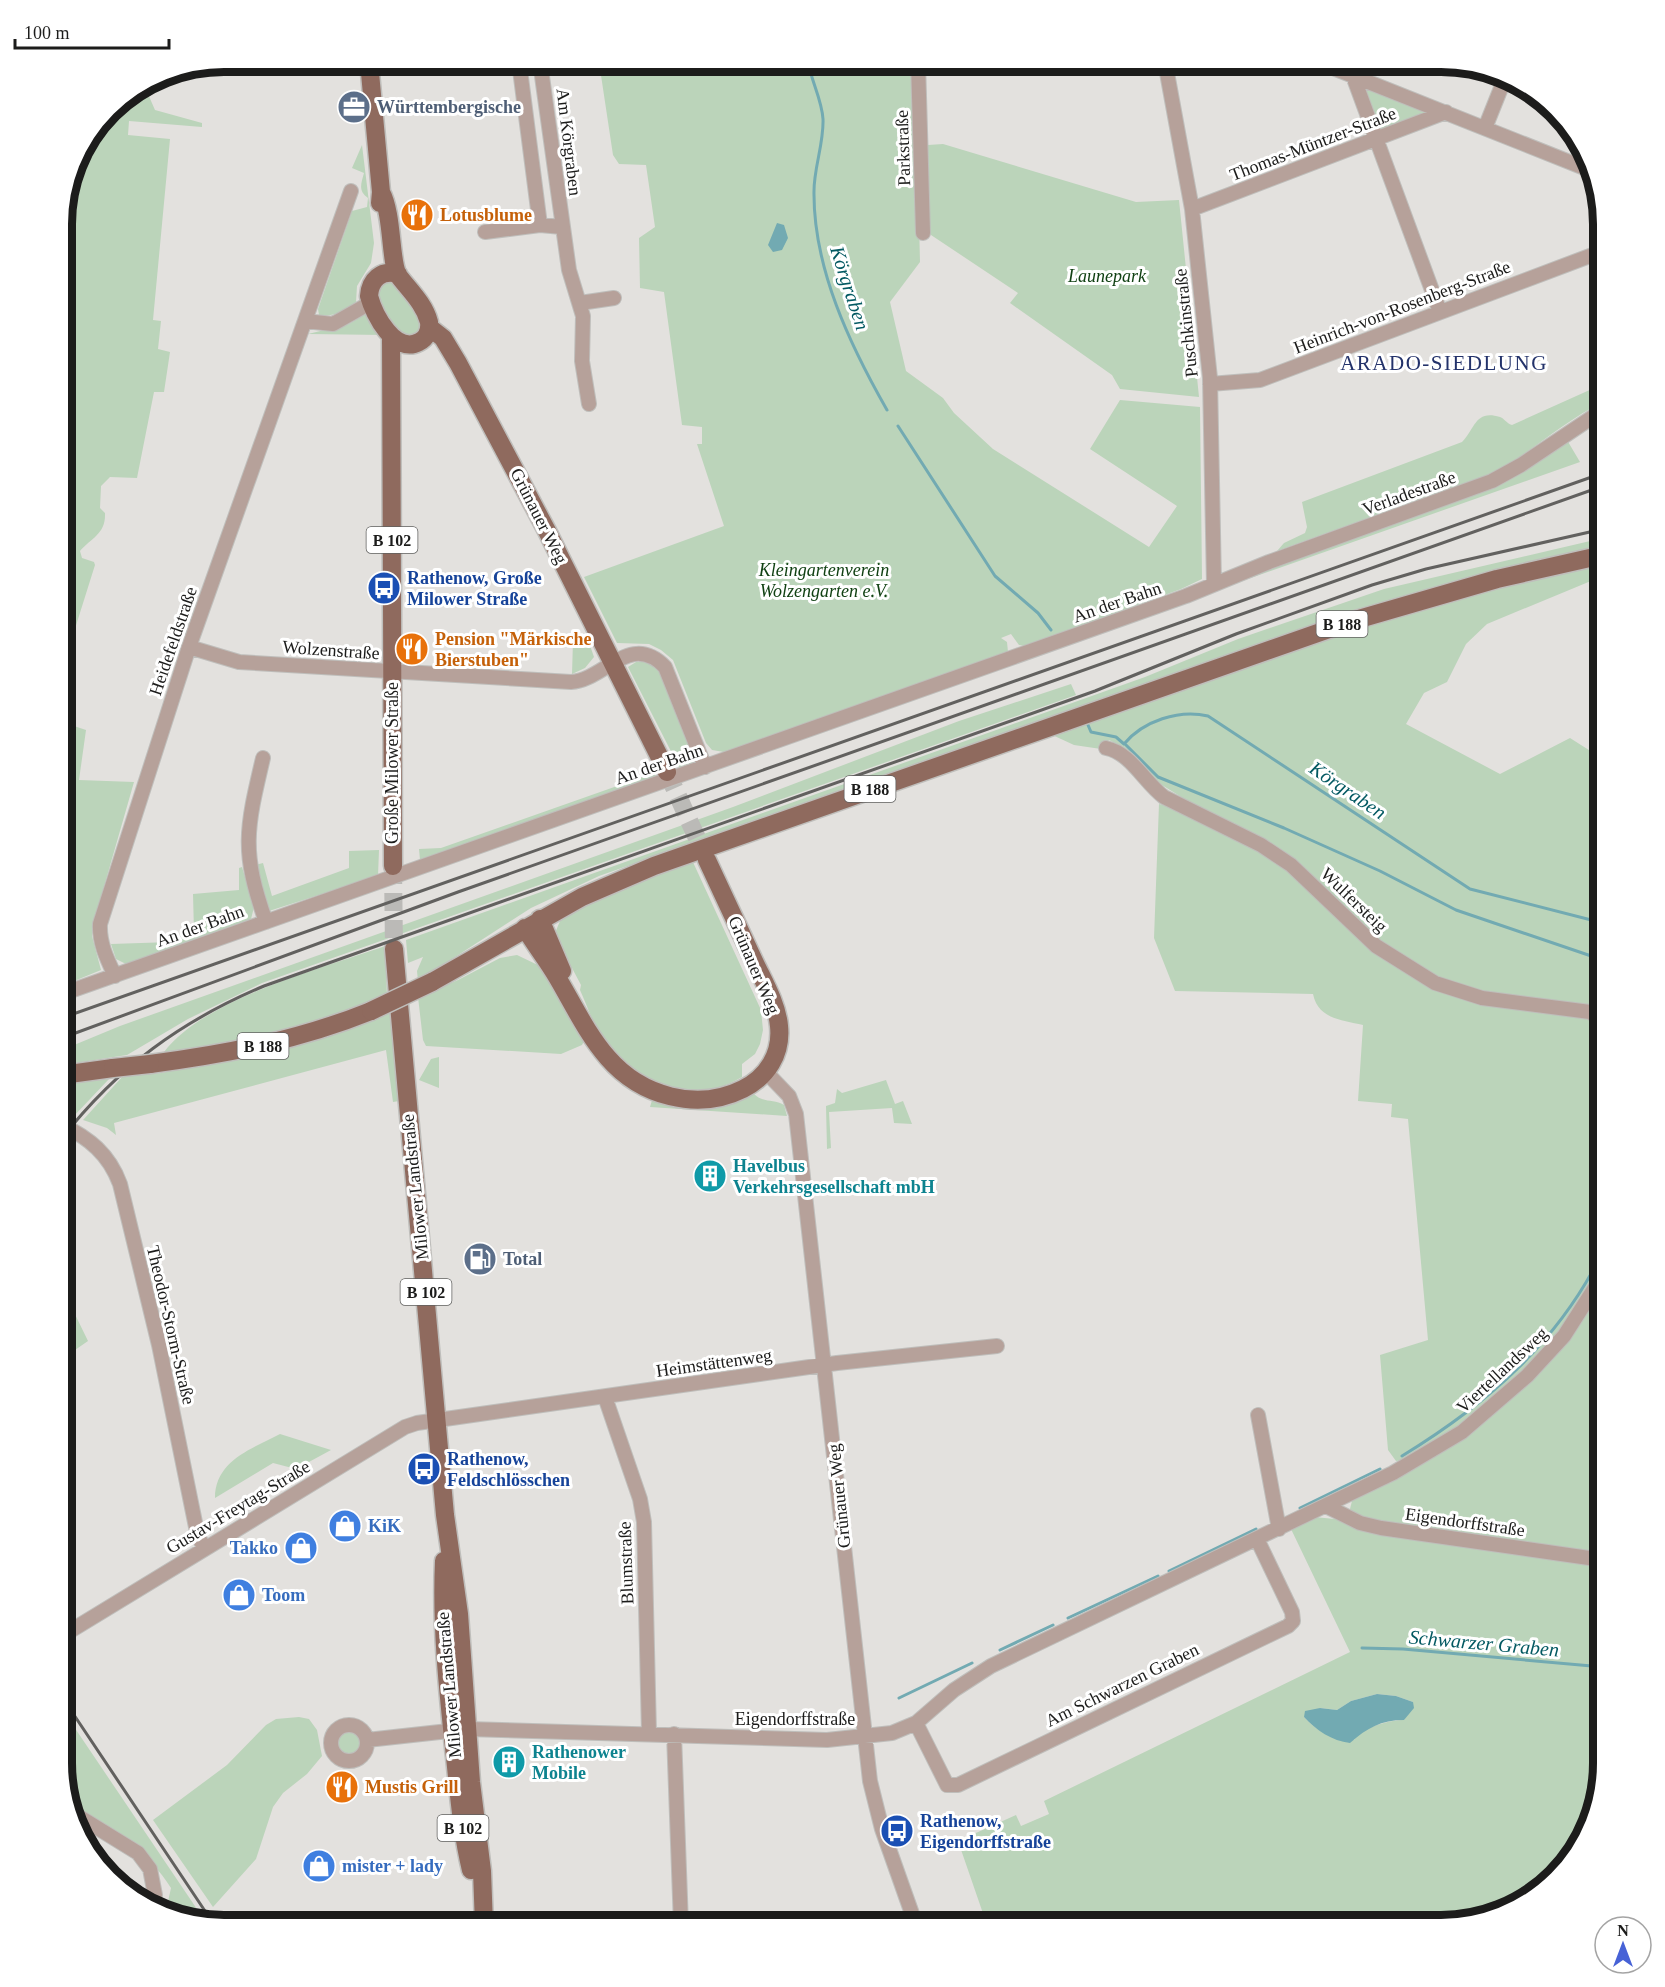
<svg xmlns="http://www.w3.org/2000/svg" width="1665" height="1987" viewBox="0 0 1665 1987" font-family="Georgia,serif">
<style>
.green{fill:#bbd4ba;fill-rule:evenodd}
.water{fill:#72aab2}
.lines{fill:none;stroke-linecap:round;stroke-linejoin:round}
.stream{stroke:#72aab2;stroke-width:3}
.major-tunnel{stroke:#bbbab7;stroke-width:18;stroke-dasharray:18 9;stroke-linecap:butt}
.minor-casing{stroke:#bfbebb;stroke-width:16}
.major-casing{stroke:#bfbebb;stroke-width:21}
.minor{stroke:#b6a19a;stroke-width:14}
.major{stroke:#8f6a5e;stroke-width:18}
.rail{stroke:#62615f;stroke-width:3}
.major-bridge-casing{stroke:#bfbebb;stroke-width:21;stroke-linecap:butt}
.major-bridge{stroke:#8f6a5e;stroke-width:18}
.labels{text-anchor:middle;dominant-baseline:central;stroke-width:6;stroke-linejoin:round;paint-order:stroke}
.shield{fill:#fff;stroke:#60605f;stroke-width:1.5}
.shield-label{font-size:16px;font-weight:bold;fill:#1c1c1b}
.service-label{font-size:18px;font-weight:bold;fill:#4e5e75;stroke:#fff;text-anchor:start}
.street-label{font-size:18px;fill:#1c1c1b;stroke:#fff}
.food-label{font-size:18px;font-weight:bold;fill:#c56008;stroke:#fff;text-anchor:start}
.park-label{font-size:18px;font-style:italic;fill:#114113;stroke:#fff}
.transit-label{font-size:18px;font-weight:bold;fill:#164399;stroke:#fff;text-anchor:start}
.culture-label{font-size:18px;font-weight:bold;fill:#0d838f;stroke:#fff;text-anchor:start}
.shop-label{font-size:18px;font-weight:bold;fill:#366cbe;stroke:#fff;text-anchor:start}
.water-label{font-size:20px;font-style:italic;fill:#035962;stroke:#fff}
.quarter-label{font-size:21px;letter-spacing:1.5px;fill:#23326a;stroke:#fff}
.rim{fill:none;stroke:#1c1c1b;stroke-width:8}
</style>
<rect width="100%" height="100%" fill="#e3e1de"/>
<path class="green" d="M599,62H911L917,141L920,262L890,302L906,371L943,398L954,413L993,449L1149,547L1177,506L1090,449L1120,400L1200,407L1202,579L1181,589L1025,646L1019,645L1011,634L1001,638L1007,642L1008,652L724,752L712,750L706,743L673,660L661,650L649,644L617,643L584,577L724,526L697,444H702V427L682,425L664,292L640,288L639,238L655,227L646,165L619,164L613,155Z
M144,85L155,110L202,123V127L129,121L128,135L170,139L153,320L161,321L158,349L170,352L164,392H154L137,478L110,477L101,486L100,508L105,513C106,534 91,538 80,551L82,558L94,562L95,565L62,670V213L78,152L117,102Z
M1364,87L1431,113L1381,132Z
M943,144L1136,202L1179,200L1199,397L1120,389L1112,375L1010,303L1018,293L928,233V145Z
M362,145L374,243L371,263L357,286L356,302C346,310 332,318 319,315L318,309L352,211L367,207L368,198C358,191 361,184 364,173L352,168Z
M385,281L399,285L420,318V329L413,336L399,334L377,298L378,287Z
M367,313L384,335L308,334L349,324Z
M1603,384V402C1564,421 1532,452 1493,473L1277,551L1284,543L1305,533L1307,527L1302,502L1462,442C1475,429 1475,409 1500,417C1505,419 1506,423 1512,425Z
M1567,440L1580,462L1228,586L1271,568L1474,495L1491,488Z
M1603,538V546L1455,581L1326,620L599,876L531,908L418,981L417,971L423,957L408,963L406,940L1145,677L1238,639L1384,589Z
M1603,562V576L1487,624L1466,644L1447,682L1424,693L1406,724L1500,774L1570,738L1603,759V1016L1485,994L1440,979L1378,943L1305,873L1157,782L1125,748L1109,740L1101,749L1074,745L1048,733L1430,604Z
M586,634L594,657L585,668L572,674L573,641Z
M636,662C644,661 652,663 658,670C668,680 694,748 692,763L680,769L628,667Z
M1071,684L1076,695L262,983L188,1019L127,1055L62,1065V1050L120,1026L733,807L959,721Z
M62,722L86,730L79,780L134,782L93,925L92,936L101,970L62,986Z
M654,773L657,778L420,860L419,849L441,848Z
M1159,804L1177,809L1277,860L1372,950L1406,973L1433,987L1590,1017L1601,1027L1603,1037V1265L1558,1334L1523,1372L1458,1427L1405,1460L1396,1461L1388,1450L1380,1355L1428,1340L1408,1119L1391,1117L1392,1104L1358,1101L1363,1025C1342,1020 1318,1019 1313,994L1175,991L1154,938Z
M379,850L378,876L269,911L255,865L263,863L272,896L349,868V851Z
M692,860L761,1010L763,1030L760,1044L755,1054L742,1064V1077C703,1101 655,1093 621,1063C600,1044 591,1015 580,990L581,985L572,968L565,966L555,933L560,921L580,907Z
M242,867L254,907L251,919L126,964L116,959L111,944L171,942L194,932L193,894L239,890V868Z
M385,946L387,996C315,1027 242,1045 164,1052C205,998 321,969 385,946Z
M517,955L542,967L585,1039L582,1045L561,1054L426,1046L423,1040L418,997L458,980L500,958Z
M392,1009L399,1101L393,1102L386,1050L114,1123L116,1135L107,1128L83,1120L123,1076L162,1073Z
M439,1057V1088L419,1080L431,1059Z
M109,1079L73,1117L62,1114V1084Z
M886,1080L895,1104L903,1101L912,1124L894,1123L892,1108L829,1112L831,1148L827,1149L826,1106L835,1103L837,1089L842,1093Z
M754,1094C763,1103 774,1099 784,1105L787,1116L650,1107L653,1097C689,1102 720,1110 754,1094Z
M1603,1285V1555L1374,1521L1355,1515L1350,1509L1352,1501C1454,1449 1546,1387 1603,1285Z
M69,1302L88,1341L62,1359V1306Z
M280,1434L331,1450L296,1469L273,1463L215,1498C215,1461 251,1449 280,1434Z
M1314,1517L1335,1519L1603,1565V1763L1582,1844L1532,1898L1441,1925H987L958,1841L1016,1815L1021,1826L1049,1814L1044,1801L1350,1652L1291,1529ZM1377,1694L1396,1696L1413,1702L1404,1720C1390,1720 1361,1727 1354,1740C1333,1740 1318,1732 1304,1717L1320,1708L1337,1710L1351,1701Z
M62,1709L205,1921L172,1912L167,1906L171,1888C149,1852 115,1834 79,1812L82,1807L73,1802L62,1763Z
M299,1717L309,1719L317,1730L322,1756L307,1774L283,1793L273,1807L256,1859L213,1907L153,1820L227,1765L266,1725L276,1719Z
M338 1743a11 11 0 1 1 22 0a11 11 0 1 1-22 0Z"/>
<path class="water" d="M777,223L784,225L788,238L782,250L773,252L768,245Z
M1377,1694L1396,1696L1413,1702L1414,1708L1404,1720C1381,1720 1367,1728 1350,1743C1332,1741 1316,1730 1304,1717L1305,1711L1320,1708L1337,1710L1351,1701Z"/>
<g class="lines">
<path class="stream" d="M808,62C811,80 822,100 823,119C824,143 814,167 814,191C813,268 850,345 887,410
M898,426L995,576L1038,613L1051,630
M1088,725L1091,732L1116,737L1124,744C1143,721 1179,709 1208,716L1470,889L1603,923
M1125,744L1158,777L1284,828L1380,871L1456,910L1603,960
M1402,1456C1487,1404 1559,1342 1603,1251
M1300,1508L1380,1469
M1169,1571L1256,1529
M1068,1618L1158,1576
M1362,1648L1403,1649L1603,1667
M1000,1650L1053,1625
M899,1698L972,1663"/>
<path class="major-tunnel" d="M667,772L707,860
M393,866L394,949"/>
<g class="minor-casing">
<path id="minor" d="M519,62L540,225
M540,62L569,270L583,316L582,361L589,404
M918,62L923,233
M1165,62L1192,209L1210,378L1214,584
M1318,62L1587,169
M1353,76L1440,312
M1485,128L1505,78
M1192,209L1446,112
M485,232L540,225L562,227
M580,303L614,298
M305,321L333,324L370,303
M1210,384L1260,380L1603,251
M189,647L239,662L571,682C605,680 630,631 665,667L705,767
M1106,748C1131,753 1144,782 1164,797L1261,845L1291,865L1376,946L1435,983L1482,998L1590,1012L1603,1021
M263,758C246,830 241,851 266,922
M115,976C107,959 99,943 100,924L189,647L351,191
M62,994L1186,596L1269,562L1492,481L1521,465L1603,410
M766,1072L789,1096L796,1114L870,1781L882,1829L916,1925
M62,1125C89,1138 109,1154 120,1184L159,1345L198,1537L205,1548
M605,1397L640,1499L644,1522L649,1733
M1258,1415L1279,1529
M1326,1506L1360,1523L1381,1528L1603,1560
M62,1636L405,1427L417,1423L837,1363L997,1346
M916,1723L947,1785H958L1288,1626L1293,1621L1292,1612L1257,1539
M331 1743a18 18 0 1 1 36 0a18 18 0 1 1-36 0Z
M674,1734L681,1925
M367,1740L467,1729L827,1740L892,1733L916,1723L954,1690L991,1666L1393,1473L1462,1432L1527,1376L1564,1336L1603,1275
M78,1816L138,1853L150,1869L155,1895"/>
</g>
<g class="major-casing">
<path id="major" d="M369,62L381,192L380,203
M381,192C393,214 390,262 398,275C409,290 424,303 429,322C430,330 427,338 419,342C395,355 374,315 369,296C370,280 381,269 398,274
M429,327L443,338L458,363L547,531L667,772
M391,336L393,866
M540,919L562,971
M525,928C535,945 547,960 557,977C573,1004 587,1034 608,1058C641,1096 697,1112 743,1089C767,1077 782,1054 779,1026C777,1004 764,982 755,963C739,929 723,894 707,860
M394,949L445,1515L459,1614L471,1782L482,1871L484,1925
M432,982L582,897L654,866L1352,621L1497,579L1603,555
M150,1064C227,1054 299,1040 371,1011
M62,1075L113,1068
M444,1561C441,1627 448,1691 455,1757C459,1795 462,1833 471,1870"/>
</g>
<use href="#minor" class="minor"/>
<use href="#major" class="major"/>
<path class="rail" d="M62,1018L1603,473
M62,1038L458,892L1603,486
M62,1138C118,1067 181,1021 264,986L1095,691L1236,634L1372,585L1426,569L1603,529
M62,1697L213,1923"/>
<g class="major-bridge-casing">
<path id="major-bridge" d="M371,1011L432,982
M113,1068L150,1064"/>
</g>
<use href="#major-bridge" class="major-bridge"/>
</g>
<defs>
<g id="office-disc" transform="scale(1.725)"><circle r="9.5" fill="#5c6f8a" stroke="#fff"/><path d="M-6-3h4V-5.5h4V-3h4V5H-6ZM-1-4.5V-3h2v-1.5ZM-6 0V1H6V0Z" fill="#fff"/></g>
<g id="restaurant-disc" transform="scale(1.725)"><circle r="9.5" fill="#e8710a" stroke="#fff"/><path d="M-5-6h1v4h1v-4h1v4h1v-4h1v5L-1.5 .5V6h-2V.5L-5-1ZM5-6V6H3V1.5H1.5Q1.5-4 5-6Z" fill="#fff"/></g>
<g id="bus-disc" transform="scale(1.725)"><circle r="9.5" fill="#1a4fb4" stroke="#fff"/><path d="M-5-6H5V4H4V6H2V4H-2V6H-4V4H-5ZM-3.5-4V0h7V-4ZM-3.5 1.2v1.5H-2V1.2ZM2 1.2v1.5H3.5V1.2Z" fill="#fff"/></g>
<g id="building-disc" transform="scale(1.725)"><circle r="9.5" fill="#0f9aa8" stroke="#fff"/><path d="M-4-6H4V6H1V3H-1V6H-4ZM-2.5-4.3h1.7v1.8h-1.7ZM.8-4.3h1.7v1.8H.8ZM-2.5-1h1.7V.8h-1.7ZM.8-1h1.7V.8H.8Z" fill="#fff"/></g>
<g id="fuel-disc" transform="scale(1.725)"><circle r="9.5" fill="#5c6f8a" stroke="#fff"/><path d="M-5.5-6h7V0h2V4h1.3V-2.5L3-4.5l.8-.8L6-3V5H2.5V1h-1V6h-7ZM-4.2-4.7v3.2H.2V-4.7Z" fill="#fff"/></g>
<g id="shop-disc" transform="scale(1.725)"><circle r="9.5" fill="#3f7fe0" stroke="#fff"/><path d="M-5-2.5h2.3a2.7 3.5 0 0 1 5.4 0H5L5.5 6h-11ZM-1.5-2.5h3a1.5 2.3 0 0 0-3 0Z" fill="#fff"/></g>
</defs>
<g fill-rule="evenodd">
<use href="#office-disc" x="354" y="107"/>
<use href="#restaurant-disc" x="417" y="215"/>
<use href="#bus-disc" x="384" y="588"/>
<use href="#restaurant-disc" x="412" y="649"/>
<use href="#building-disc" x="710" y="1176"/>
<use href="#fuel-disc" x="480" y="1259"/>
<use href="#bus-disc" x="424" y="1469"/>
<use href="#shop-disc" x="345" y="1526"/>
<use href="#shop-disc" x="301" y="1548"/>
<use href="#shop-disc" x="239" y="1595"/>
<use href="#building-disc" x="509" y="1762"/>
<use href="#restaurant-disc" x="342" y="1787"/>
<use href="#bus-disc" x="897" y="1831"/>
<use href="#shop-disc" x="319" y="1866"/>
</g>
<g class="labels">
<g class="shield">
<rect x="366.5" y="527" width="51" height="26" rx="4.5"/>
<rect x="1316.5" y="611" width="51" height="26" rx="4.5"/>
<rect x="844.5" y="776" width="51" height="26" rx="4.5"/>
<rect x="237.5" y="1033" width="51" height="26" rx="4.5"/>
<rect x="400.5" y="1279" width="51" height="26" rx="4.5"/>
<rect x="437.5" y="1815" width="51" height="26" rx="4.5"/>
</g>
<g class="shield-label">
<text x="392" y="540">B 102</text>
<text x="1342" y="624">B 188</text>
<text x="870" y="789">B 188</text>
<text x="263" y="1046">B 188</text>
<text x="426" y="1292">B 102</text>
<text x="463" y="1828">B 102</text>
</g>
<g class="service-label">
<text x="377" y="107">Württembergische</text>
<text x="503" y="1259">Total</text>
</g>
<g class="street-label">
<text transform="translate(569 142) rotate(83)">Am Körgraben</text>
<text transform="translate(1313 144) rotate(-21)">Thomas-Müntzer-Straße</text>
<text transform="translate(903 148) rotate(-92)">Parkstraße</text>
<text transform="translate(1402 307) rotate(-21)">Heinrich-von-Rosenberg-Straße</text>
<text transform="translate(1186 323) rotate(-96)">Puschkinstraße</text>
<text transform="translate(1409 493) rotate(-20)">Verladestraße</text>
<text transform="translate(539 516) rotate(63)">Grünauer Weg</text>
<text transform="translate(1117 602) rotate(-19)">An der Bahn</text>
<text transform="translate(173 641) rotate(-71)">Heidefeldstraße</text>
<text transform="translate(331 650) rotate(4)">Wolzenstraße</text>
<text transform="translate(392 763) rotate(-90)">Große Milower Straße</text>
<text transform="translate(659 764) rotate(-19)">An der Bahn</text>
<text transform="translate(1354 900) rotate(44)">Wulfersteig</text>
<text transform="translate(200 926) rotate(-20)">An der Bahn</text>
<text transform="translate(754 965) rotate(67)">Grünauer Weg</text>
<text transform="translate(415 1187) rotate(-96)">Milower Landstraße</text>
<text transform="translate(171 1325) rotate(77)">Theodor-Storm-Straße</text>
<text transform="translate(714 1363) rotate(-8)">Heimstättenweg</text>
<text transform="translate(1502 1370) rotate(-43)">Viertellandsweg</text>
<text transform="translate(839 1496) rotate(-96)">Grünauer Weg</text>
<text transform="translate(238 1507) rotate(-31)">Gustav-Freytag-Straße</text>
<text transform="translate(1465 1522) rotate(8)">Eigendorffstraße</text>
<text transform="translate(626 1563) rotate(-92)">Blumstraße</text>
<text transform="translate(449 1685) rotate(-95)">Milower Landstraße</text>
<text transform="translate(1122 1685) rotate(-26)">Am Schwarzen Graben</text>
<text x="795" y="1719">Eigendorffstraße</text>
</g>
<g class="food-label">
<text x="440" y="215">Lotusblume</text>
<text x="435" y="639">Pension "Märkische<tspan x="435" dy="21">Bierstuben"</tspan></text>
<text x="365" y="1787">Mustis Grill</text>
</g>
<g class="park-label">
<text x="1107" y="276">Launepark</text>
<text x="824" y="570">Kleingartenverein<tspan x="824" dy="21">Wolzengarten e.V.</tspan></text>
</g>
<g class="transit-label">
<text x="407" y="578">Rathenow, Große<tspan x="407" dy="21">Milower Straße</tspan></text>
<text x="447" y="1459">Rathenow,<tspan x="447" dy="21">Feldschlösschen</tspan></text>
<text x="920" y="1821">Rathenow,<tspan x="920" dy="21">Eigendorffstraße</tspan></text>
</g>
<g class="culture-label">
<text x="733" y="1166">Havelbus<tspan x="733" dy="21">Verkehrsgesellschaft mbH</tspan></text>
<text x="532" y="1752">Rathenower<tspan x="532" dy="21">Mobile</tspan></text>
</g>
<g class="shop-label">
<text x="368" y="1526">KiK</text>
<text x="278" y="1548" text-anchor="end">Takko</text>
<text x="262" y="1595">Toom</text>
<text x="342" y="1866">mister + lady</text>
</g>
<g class="water-label">
<text transform="translate(850 288) rotate(72)">Körgraben</text>
<text transform="translate(1348 790) rotate(34)">Körgraben</text>
<text transform="translate(1484 1643) rotate(5)">Schwarzer Graben</text>
</g>
<g class="quarter-label">
<text x="1444" y="363">ARADO-SIEDLUNG</text>
</g>
</g>
<path d="M0 0H1665V1987H0ZM224 72H1441A152 152 0 0 1 1593 224V1763A152 152 0 0 1 1441 1915H224A152 152 0 0 1 72 1763V224A152 152 0 0 1 224 72Z" fill="#fff" fill-rule="evenodd"/>
<path class="rim" d="M224 72H1441A152 152 0 0 1 1593 224V1763A152 152 0 0 1 1441 1915H224A152 152 0 0 1 72 1763V224A152 152 0 0 1 224 72Z"/>
<g transform="translate(1623 1945)"><circle r="28" fill="#ffffff" stroke="#a4a4a4" stroke-width="1.5"/>
<path d="M0-4.5L10 22L0 15L-10 22Z" fill="#4762d6"/>
<text y="-9" font-size="16" font-weight="bold" text-anchor="middle" fill="#1c1c1b">N</text>
</g>
<path d="M15 39v9h154v-9" fill="none" stroke="#1c1c1b" stroke-width="3"/>
<text x="24" y="39" font-size="18" fill="#1c1c1b" stroke="#ffffff" stroke-width="4.5" paint-order="stroke">100 m</text>
</svg>
